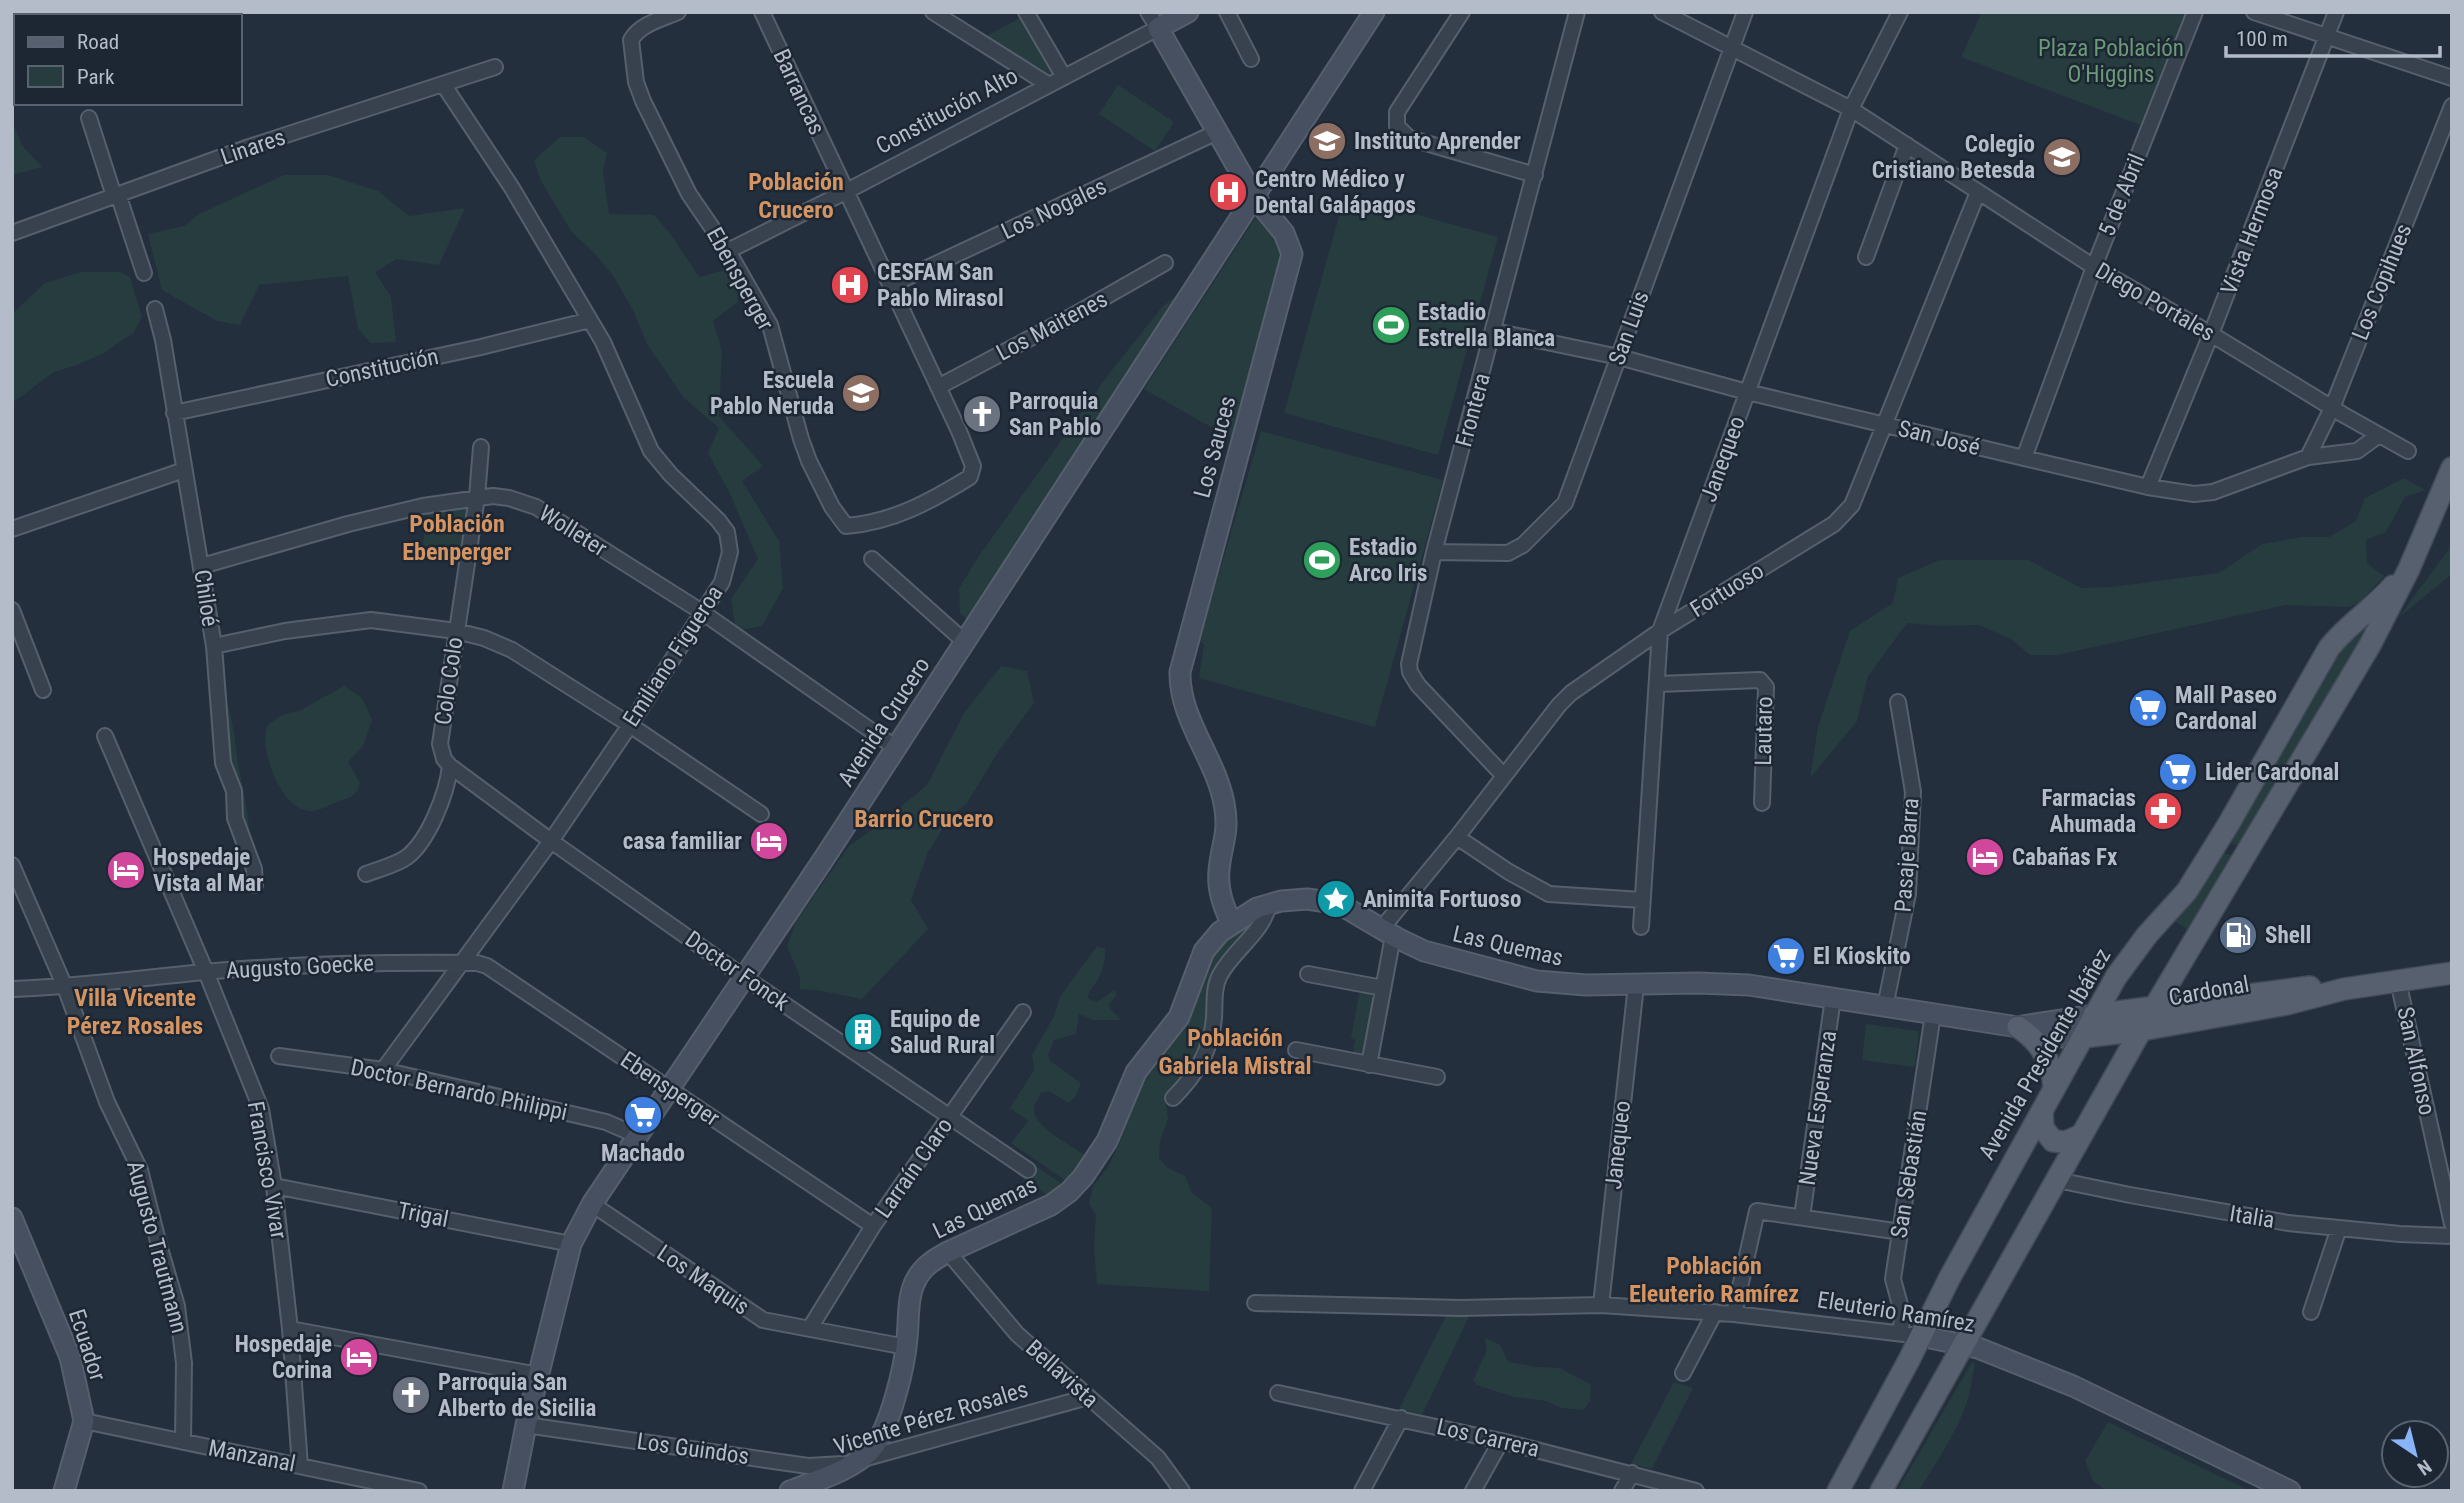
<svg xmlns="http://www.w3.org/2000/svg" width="2464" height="1503" viewBox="0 0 2464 1503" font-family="'Roboto Condensed',sans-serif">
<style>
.green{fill:#263c3f}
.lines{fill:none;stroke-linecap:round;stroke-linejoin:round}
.street-casing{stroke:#565f6c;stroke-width:18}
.secondary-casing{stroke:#565f6c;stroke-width:23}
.primary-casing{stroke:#414a57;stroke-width:24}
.street{stroke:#38414e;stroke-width:14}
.secondary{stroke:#465061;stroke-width:19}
.primary{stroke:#56606e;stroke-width:21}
.labels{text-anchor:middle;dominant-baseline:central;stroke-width:5;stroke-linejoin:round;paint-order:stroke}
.park-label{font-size:23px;fill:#6b9a76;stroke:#1d2633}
.street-label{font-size:23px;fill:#b4bcc9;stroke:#1d2633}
.poi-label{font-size:23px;font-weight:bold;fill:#b4bcc9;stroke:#1d2633;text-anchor:start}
.neighbourhood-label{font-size:24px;font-weight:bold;fill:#d59563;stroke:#1d2633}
</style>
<rect width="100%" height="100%" fill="#242f3e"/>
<path class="green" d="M37,12H194L188,16H35Z
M1979,12H2186L2143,126L1961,57L1980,16Z
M1022,17L1057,72L1045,78L983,38Z
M1118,85L1174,122L1155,151L1099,114Z
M12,121L22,145L42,167L12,175Z
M560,137H584L607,153L603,171L609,214L654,215L670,233L699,277L736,267L738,302L713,321L722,351L719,416L763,466L742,481L779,541L783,588L762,626L736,631L731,599L758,559L730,494L708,453L719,428L684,398L647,344L634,312L614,277L595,254L571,231L541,181L534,160Z
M284,175H328L378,191L409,216L465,208L439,265L397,259L375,272L391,297L396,342L370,343L358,328L348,276L259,285L240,325L217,321L162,290L148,234L184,226L199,214Z
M1345,195L1498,237L1438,455L1284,413Z
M1258,214L1270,225L1283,253L1234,440L1144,389Z
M81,272H120L130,277L142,317L134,332L104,353L77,365L54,372L12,403V314L45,283Z
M1197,281L972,624L960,613L959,588L979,556L1108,375L1163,306Z
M1261,431L1443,480L1375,727L1199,678L1204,644L1199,641Z
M2404,478L2425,490L2405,497L2386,532L2366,540L2367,563L2384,576L2361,601L2349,607L2286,605L2057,655H2030L2011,639L1979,625L1942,626L1907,623L1868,676L1857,721L1810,778L1818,727L1850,631L1893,603L1898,578L1940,560H2028L2081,588L2111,587L2219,573L2262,544L2302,537H2329L2356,521L2365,498Z
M462,507L467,510L469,516L461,554H422L427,510Z
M2452,545V574L2398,618Z
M2363,627L2364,635L2359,647L2241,842L2238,845L2232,844L2229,838L2333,658Z
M1001,666L1027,671L1034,703L998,752L967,803L951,816L928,852L911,900L928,929L862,999L817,990L800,989V977L787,946L796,922L849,846L880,824L927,785L964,713Z
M344,686L362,698L372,720L363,746L348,762L360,783C357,798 349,797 337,802C328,805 320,811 311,811C285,810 269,770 266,748C264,741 266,733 267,726L280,716L301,710Z
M226,699C233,720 235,741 238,763C242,785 247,805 249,827C249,837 254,844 251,853L230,772Z
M2221,848L2226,854L2236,855L2190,937C2186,927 2181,924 2170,920Z
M1255,919L1256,923C1242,942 1220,956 1212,978C1208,988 1210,1000 1208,1010C1201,1051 1193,1066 1165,1097L1168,1119L1160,1141L1159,1158L1168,1168L1185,1176L1192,1193L1212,1208L1209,1291L1097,1284L1094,1249L1096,1215L1089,1203L1093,1186L1108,1167L1120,1142L1137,1090L1185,1025L1206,965L1216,948L1231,934Z
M1097,946L1105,949C1105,959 1104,969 1099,978C1095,985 1089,989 1088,998L1097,1002L1114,990L1117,995L1109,1004L1110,1008L1121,1020H1093L1079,1014L1076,1034L1054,1040L1048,1055L1050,1061L1081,1083L1076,1096L1069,1103L1049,1091L1041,1093C1039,1098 1034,1104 1034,1109C1033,1126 1072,1146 1085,1155L1066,1181L1011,1143L1028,1121L1010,1108L1034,1070L1032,1055L1054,1016L1061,995Z
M1360,989L1370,992L1374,1001L1362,1057L1352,1056L1355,1040L1351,1038Z
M1866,1024L1919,1031L1915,1067L1862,1060Z
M1033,1164L1062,1184L1061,1186L1047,1195L1023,1179Z
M1450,1308H1473L1422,1415L1399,1409Z
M1486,1338L1500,1345L1508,1362L1537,1367L1560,1368L1591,1385L1590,1400L1584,1410L1561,1408L1546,1401L1514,1397L1477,1385L1473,1380L1487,1350L1485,1340Z
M1972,1362L1975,1364C1972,1377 1971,1390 1967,1402C1956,1434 1936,1462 1919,1491H1897Z
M1674,1382L1693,1388L1652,1469L1631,1464Z
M2108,1422L2250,1491H2107L2093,1481L2085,1461Z"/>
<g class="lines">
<g class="street-casing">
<path id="street" d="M678,12C662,19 640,24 631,40L636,82L643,101L689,194L728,251L770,325L801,439L809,461L832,507L846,526C894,522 931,501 970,477L973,466L959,431L762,12
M933,12L1049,85
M1026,12L1064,77
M1227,12L1251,59
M1462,12L1397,112V126L1409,138L1535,175
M1662,12L1851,109L2094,267L2211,334L2342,414L2408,451
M2254,12L2452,78
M89,118L114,196
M118,194L144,273
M12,233L249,147L495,67
M728,251L845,192L1158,28L1148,12
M1866,257L1907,145
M891,285L1217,132
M155,309L163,340L214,646L223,763L234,791L235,818L254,869L255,885
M1494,331L1619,357L1747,392L2024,458L2148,487L2194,494L2213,492L2308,457L2357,451L2379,435
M938,387L1072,316L1165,263
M174,413L481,347L590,320
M481,447L477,497L440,744L444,759L450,766L551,841L744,977L1028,1170
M2308,457L2332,408L2452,106
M2024,458L2094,267L2195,12
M2148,487L2211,334L2336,12
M12,529L184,470
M1434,552L1508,553L1523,545L1565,503L1745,12
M872,559L965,642
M202,566L348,524L423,506L493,496L509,498L536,507L702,612L896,748
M12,610L43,690
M214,646L285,631L371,620L456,631L484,638L512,650L630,725L761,814
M1658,684L1760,680L1766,687L1762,803
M105,736L206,972L261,1109L274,1186L290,1329L300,1466
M1504,776L1418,685L1410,672L1409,664L1434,552L1577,12
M1457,837L1509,872L1549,894L1642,900
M12,865L65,987L107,1102L140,1170L159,1245L177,1306L184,1363L183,1442
M366,874C379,869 396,865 407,857C429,840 447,793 450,766
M1641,927L1660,631L1851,109L1900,12
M1382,928L1457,837L1559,705L1571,693L1660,631L1834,524L1852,505L1978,192
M1308,974L1383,988
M2398,981L2452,1224
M12,989C77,987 140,978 204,972C295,964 387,962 477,963L487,966L873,1226
M1885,1007L1908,894L1913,792L1898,702
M1296,1050L1437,1077
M279,1056L383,1070L606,1122L636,1135
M1369,1065L1393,936
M383,1070L551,841L630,725L722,582L730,552L727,532L718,520L671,475L651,451L603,342L512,188L443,84
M1173,1098C1196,1075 1211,1051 1214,1018C1215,1003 1213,988 1220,975C1234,949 1263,933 1269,904
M2055,1182H2067L2130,1195L2288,1223L2400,1234L2452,1236
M274,1186L571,1244
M592,1204L763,1320L906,1347
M1802,1217L1833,998
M948,1252L1017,1334L1158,1458L1182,1491
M1255,1303L1461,1308L1601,1305L1734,1314L1921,1336
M1601,1305L1636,985
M2311,1312L2339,1228
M1734,1314L1757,1211L1901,1232
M810,1328L873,1226L1023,1012
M290,1329L538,1375
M1900,1333L1903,1316L1893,1279L1933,1014
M1683,1373L1715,1312
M1278,1393L1501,1441L1696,1491
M84,1421L419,1491
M526,1425L808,1466L843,1464
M863,1459L1088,1397
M1362,1491L1401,1418
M1473,1491L1501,1441
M1622,1491L1632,1473"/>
</g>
<g class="secondary-casing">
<path id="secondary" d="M1188,12L1158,28L1255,198L1284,233L1292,254L1180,672C1179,719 1215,757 1224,803C1230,834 1221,844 1219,871C1217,890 1224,907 1231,923
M2022,1026L2094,1015
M12,1218L70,1357L84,1421L64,1491
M1921,1336L1978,1348L2073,1386L2290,1491
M513,1491L526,1425L571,1244L592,1204L825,857L1374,12
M790,1491C817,1480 851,1471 871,1450C890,1430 905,1365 907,1338C909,1320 907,1296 916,1280C923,1266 935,1259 948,1252L1051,1205L1069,1192L1083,1177L1107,1141L1136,1072L1179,1017L1204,951L1220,932L1257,908L1281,901L1307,899L1334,903L1348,909L1397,938L1424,951L1537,981L1586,985L1698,983L1749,985L2018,1027L2059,1037H2083"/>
</g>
<g class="primary-casing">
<path id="primary" d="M2094,1015L2310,987
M2018,1027C2041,1042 2053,1062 2054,1089
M2083,1037L2141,1030L2287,1004L2344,989L2452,973
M2042,1111L2043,1128L2053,1141L2066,1142L2081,1135
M1838,1491L1909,1360L1949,1279L2116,977L2147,935L2187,891L2228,825L2329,648C2348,624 2373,609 2393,586
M1881,1491L2141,1030L2370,645L2409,569L2452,468"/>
</g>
<use href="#street" class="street"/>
<use href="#secondary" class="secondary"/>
<use href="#primary" class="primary"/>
</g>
<defs>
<g id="school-disc" transform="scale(2.0125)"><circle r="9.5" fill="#8d6e63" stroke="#1d2633"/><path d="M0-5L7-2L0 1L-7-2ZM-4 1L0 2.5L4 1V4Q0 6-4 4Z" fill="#fff"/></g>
<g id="hospital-disc" transform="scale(2.0125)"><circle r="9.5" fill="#e0444e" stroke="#1d2633"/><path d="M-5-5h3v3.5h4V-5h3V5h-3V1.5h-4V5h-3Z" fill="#fff"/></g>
<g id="stadium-disc" transform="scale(2.0125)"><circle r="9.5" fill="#2e9e5b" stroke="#1d2633"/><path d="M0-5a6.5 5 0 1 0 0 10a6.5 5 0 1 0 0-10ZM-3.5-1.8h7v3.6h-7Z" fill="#fff"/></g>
<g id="church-disc" transform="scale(2.0125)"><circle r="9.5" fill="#6b7280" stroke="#1d2633"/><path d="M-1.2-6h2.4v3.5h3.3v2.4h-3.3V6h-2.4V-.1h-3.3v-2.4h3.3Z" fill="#fff"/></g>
<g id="supermarket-disc" transform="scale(2.0125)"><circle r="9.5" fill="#3f7fe0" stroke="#1d2633"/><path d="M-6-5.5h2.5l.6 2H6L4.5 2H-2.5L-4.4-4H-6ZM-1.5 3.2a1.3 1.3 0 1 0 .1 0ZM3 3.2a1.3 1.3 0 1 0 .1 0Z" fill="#fff"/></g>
<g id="pharmacy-disc" transform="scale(2.0125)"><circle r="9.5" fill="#e0444e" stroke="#1d2633"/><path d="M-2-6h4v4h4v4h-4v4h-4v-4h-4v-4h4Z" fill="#fff"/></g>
<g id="hotel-disc" transform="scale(2.0125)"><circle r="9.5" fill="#d1479c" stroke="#1d2633"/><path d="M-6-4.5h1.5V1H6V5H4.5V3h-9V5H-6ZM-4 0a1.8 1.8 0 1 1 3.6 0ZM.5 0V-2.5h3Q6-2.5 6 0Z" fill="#fff"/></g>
<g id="sight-disc" transform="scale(2.0125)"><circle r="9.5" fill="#0f9aa8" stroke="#1d2633"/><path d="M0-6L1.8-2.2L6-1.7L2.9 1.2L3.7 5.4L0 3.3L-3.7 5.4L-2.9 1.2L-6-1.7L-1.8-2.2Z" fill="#fff"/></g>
<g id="fuel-disc" transform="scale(2.0125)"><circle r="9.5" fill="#5c6f8a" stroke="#1d2633"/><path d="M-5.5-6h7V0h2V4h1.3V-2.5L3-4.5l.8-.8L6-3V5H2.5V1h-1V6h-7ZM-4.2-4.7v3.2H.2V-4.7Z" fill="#fff"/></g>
<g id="building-disc" transform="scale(2.0125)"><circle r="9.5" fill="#0f9aa8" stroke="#1d2633"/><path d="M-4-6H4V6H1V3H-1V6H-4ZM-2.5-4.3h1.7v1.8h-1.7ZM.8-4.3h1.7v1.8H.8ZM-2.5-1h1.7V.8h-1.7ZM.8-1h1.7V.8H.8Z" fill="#fff"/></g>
</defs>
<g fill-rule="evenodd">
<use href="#school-disc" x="1327" y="141"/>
<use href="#school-disc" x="2062" y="157"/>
<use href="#hospital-disc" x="1228" y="192"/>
<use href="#hospital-disc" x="850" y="285"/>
<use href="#stadium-disc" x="1391" y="325"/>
<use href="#school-disc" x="861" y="393"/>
<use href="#church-disc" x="982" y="414"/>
<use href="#stadium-disc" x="1322" y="560"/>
<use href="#supermarket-disc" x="2148" y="708"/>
<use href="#supermarket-disc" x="2178" y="772"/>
<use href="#pharmacy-disc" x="2163" y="811"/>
<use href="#hotel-disc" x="769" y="841"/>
<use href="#hotel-disc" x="1985" y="857"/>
<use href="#hotel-disc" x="126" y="870"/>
<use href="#sight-disc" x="1336" y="899"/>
<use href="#fuel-disc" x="2238" y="935"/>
<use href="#supermarket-disc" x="1786" y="956"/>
<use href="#building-disc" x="863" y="1032"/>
<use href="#supermarket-disc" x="643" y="1115"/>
<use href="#hotel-disc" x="359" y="1357"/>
<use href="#church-disc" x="411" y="1395"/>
</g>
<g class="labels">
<g class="park-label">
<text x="2111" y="48">Plaza Población<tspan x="2111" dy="26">O'Higgins</tspan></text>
</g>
<g class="street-label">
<text transform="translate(799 92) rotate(65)">Barrancas</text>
<text transform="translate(947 111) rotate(-28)">Constitución Alto</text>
<text transform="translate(253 147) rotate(-19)">Linares</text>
<text transform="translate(2122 195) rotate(-68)">5 de Abril</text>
<text transform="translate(1054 209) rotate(-25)">Los Nogales</text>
<text transform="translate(2252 231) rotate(-69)">Vista Hermosa</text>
<text transform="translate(740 279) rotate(61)">Ebensperger</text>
<text transform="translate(2382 282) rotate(-68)">Los Copihues</text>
<text transform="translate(2155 302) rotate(30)">Diego Portales</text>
<text transform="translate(1052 326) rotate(-28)">Los Maitenes</text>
<text transform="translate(1629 328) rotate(-70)">San Luis</text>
<text transform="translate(382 368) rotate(-12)">Constitución</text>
<text transform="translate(1473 410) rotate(-75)">Frontera</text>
<text transform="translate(1939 438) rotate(14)">San José</text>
<text transform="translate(1215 447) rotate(-75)">Los Sauces</text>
<text transform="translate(1723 459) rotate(-70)">Janequeo</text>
<text transform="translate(573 531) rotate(32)">Wolleter</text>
<text transform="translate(1727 590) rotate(-32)">Fortuoso</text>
<text transform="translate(206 598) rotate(81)">Chiloé</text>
<text transform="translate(673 656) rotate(-57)">Emiliano Figueroa</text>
<text transform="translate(449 681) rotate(-82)">Colo Colo</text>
<text transform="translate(884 722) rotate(-57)">Avenida Crucero</text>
<text transform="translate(1764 731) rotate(-89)">Lautaro</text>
<text transform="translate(1907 855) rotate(-86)">Pasaje Barra</text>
<text transform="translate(1508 946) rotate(13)">Las Quemas</text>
<text transform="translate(300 967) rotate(-3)">Augusto Goecke</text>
<text transform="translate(737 971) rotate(35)">Doctor Fonck</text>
<text transform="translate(2209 991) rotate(-10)">Cardonal</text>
<text transform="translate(2045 1054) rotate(-60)">Avenida Presidente Ibáñez</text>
<text transform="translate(2416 1061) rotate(78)">San Alfonso</text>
<text transform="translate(670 1089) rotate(34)">Ebensperger</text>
<text transform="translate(459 1090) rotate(12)">Doctor Bernardo Philippi</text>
<text transform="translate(1818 1108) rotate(-82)">Nueva Esperanza</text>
<text transform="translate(1618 1145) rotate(-84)">Janequeo</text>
<text transform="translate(914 1168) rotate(-55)">Larraín Claro</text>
<text transform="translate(267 1170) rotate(80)">Francisco Vivar</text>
<text transform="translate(1909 1174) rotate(-81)">San Sebastián</text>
<text transform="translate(985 1208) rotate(-26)">Las Quemas</text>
<text transform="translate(423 1215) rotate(11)">Trigal</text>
<text transform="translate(2252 1217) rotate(9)">Italia</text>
<text transform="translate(157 1247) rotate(75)">Augusto Trautmann</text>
<text transform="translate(703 1280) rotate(34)">Los Maquis</text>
<text transform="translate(1896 1312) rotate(9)">Eleuterio Ramírez</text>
<text transform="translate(87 1345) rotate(72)">Ecuador</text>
<text transform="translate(1062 1374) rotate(42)">Bellavista</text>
<text transform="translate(931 1418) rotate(-17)">Vicente Pérez Rosales</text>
<text transform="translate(1488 1438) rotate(13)">Los Carrera</text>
<text transform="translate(693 1449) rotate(8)">Los Guindos</text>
<text transform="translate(252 1456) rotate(11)">Manzanal</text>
</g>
<g class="poi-label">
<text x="1354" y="141">Instituto Aprender</text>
<text x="2035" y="144" text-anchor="end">Colegio<tspan x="2035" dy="26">Cristiano Betesda</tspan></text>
<text x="1255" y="179">Centro Médico y<tspan x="1255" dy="26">Dental Galápagos</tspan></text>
<text x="877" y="272">CESFAM San<tspan x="877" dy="26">Pablo Mirasol</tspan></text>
<text x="1418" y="312">Estadio<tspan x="1418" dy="26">Estrella Blanca</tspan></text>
<text x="834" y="380" text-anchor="end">Escuela<tspan x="834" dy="26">Pablo Neruda</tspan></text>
<text x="1009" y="401">Parroquia<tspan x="1009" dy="26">San Pablo</tspan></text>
<text x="1349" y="547">Estadio<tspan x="1349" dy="26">Arco Iris</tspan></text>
<text x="2175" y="695">Mall Paseo<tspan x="2175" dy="26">Cardonal</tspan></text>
<text x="2205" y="772">Lider Cardonal</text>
<text x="2136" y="798" text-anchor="end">Farmacias<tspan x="2136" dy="26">Ahumada</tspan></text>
<text x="742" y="841" text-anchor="end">casa familiar</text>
<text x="153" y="857">Hospedaje<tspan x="153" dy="26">Vista al Mar</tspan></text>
<text x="2012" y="857">Cabañas Fx</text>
<text x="1363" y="899">Animita Fortuoso</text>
<text x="2265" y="935">Shell</text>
<text x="1813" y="956">El Kioskito</text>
<text x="890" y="1019">Equipo de<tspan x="890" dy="26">Salud Rural</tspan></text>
<text x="643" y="1153" text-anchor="middle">Machado</text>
<text x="332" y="1344" text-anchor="end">Hospedaje<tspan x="332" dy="26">Corina</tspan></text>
<text x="438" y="1382">Parroquia San<tspan x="438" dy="26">Alberto de Sicilia</tspan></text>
</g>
<g class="neighbourhood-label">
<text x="796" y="182">Población<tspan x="796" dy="28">Crucero</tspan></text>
<text x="457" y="524">Población<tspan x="457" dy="28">Ebenperger</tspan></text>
<text x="924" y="819">Barrio Crucero</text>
<text x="135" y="998">Villa Vicente<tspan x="135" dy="28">Pérez Rosales</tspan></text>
<text x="1235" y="1038">Población<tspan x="1235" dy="28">Gabriela Mistral</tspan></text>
<text x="1714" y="1266">Población<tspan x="1714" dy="28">Eleuterio Ramírez</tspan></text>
</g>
</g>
<rect width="2464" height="1503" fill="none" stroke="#b4bcc9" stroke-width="28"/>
<rect x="14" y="14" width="228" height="91" fill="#1d2633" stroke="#59626f" stroke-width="2"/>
<rect x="28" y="37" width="35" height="10" fill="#56606e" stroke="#59626f" stroke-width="2"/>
<text x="77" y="49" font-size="21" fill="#b4bcc9">Road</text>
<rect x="28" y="66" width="35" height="21" fill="#263c3f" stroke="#59626f" stroke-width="2"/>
<text x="77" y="84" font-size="21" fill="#b4bcc9">Park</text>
<g transform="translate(2415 1454) rotate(145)"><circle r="33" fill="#1d2633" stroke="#59626f" stroke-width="2"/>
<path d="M0-5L12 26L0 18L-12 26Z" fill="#8ab4f8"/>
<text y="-10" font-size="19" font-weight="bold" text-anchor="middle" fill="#b4bcc9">N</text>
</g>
<path d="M2226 46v10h214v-10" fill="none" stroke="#b4bcc9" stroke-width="3.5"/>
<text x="2236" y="46" font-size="21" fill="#b4bcc9" stroke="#1d2633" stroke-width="5" paint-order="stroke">100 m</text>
</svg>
